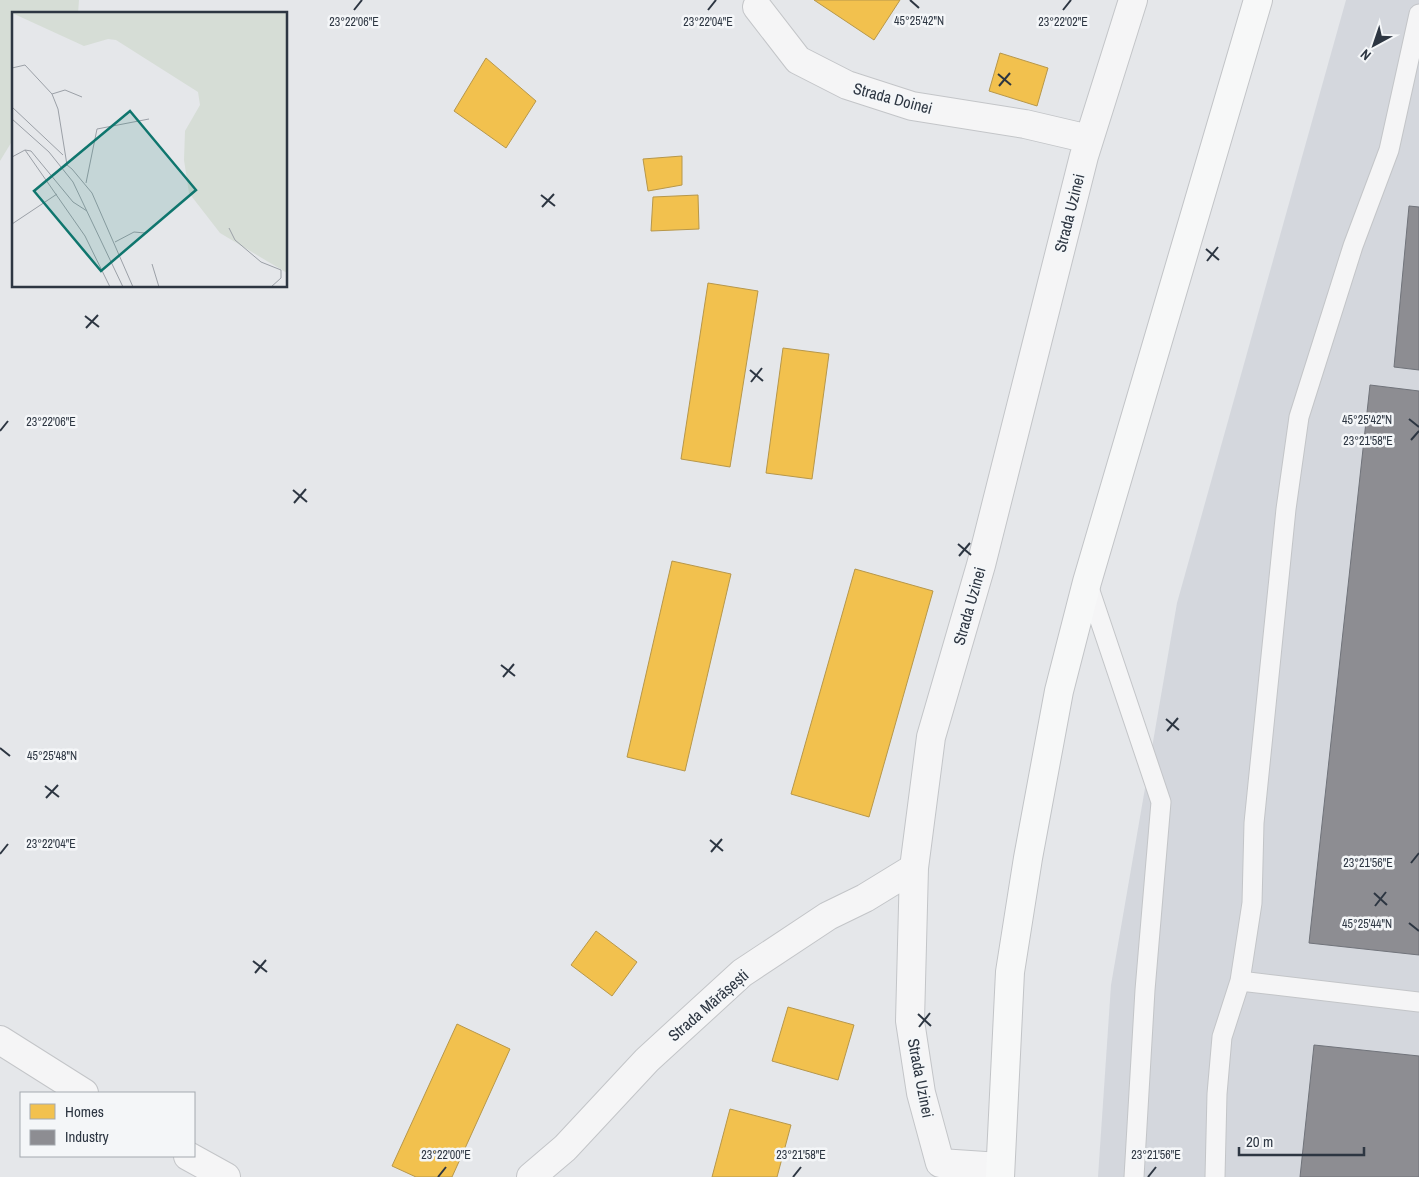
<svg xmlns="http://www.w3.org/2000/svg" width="1419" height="1177" viewBox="0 0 1419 1177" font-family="'Archivo Narrow',sans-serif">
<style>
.built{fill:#d4d7dd}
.green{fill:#d6ddd6}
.homes{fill:#f2c14e;stroke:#b7974a}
.industry{fill:#8d8d92;stroke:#70737a}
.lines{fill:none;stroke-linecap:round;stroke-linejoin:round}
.lane-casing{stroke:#c3c5c8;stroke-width:21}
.street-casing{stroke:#c3c5c8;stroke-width:30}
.primary-casing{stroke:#c2c4c7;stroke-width:30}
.lane{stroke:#f5f5f6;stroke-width:19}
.street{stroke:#f5f5f6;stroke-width:28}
.primary{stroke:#f7f8f8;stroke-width:28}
.ticks{fill:none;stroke:#2d3642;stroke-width:2}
.labels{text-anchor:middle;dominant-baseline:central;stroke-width:5;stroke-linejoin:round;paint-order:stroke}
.street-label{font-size:16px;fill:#2d3642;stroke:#f4f6f8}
.inset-road{fill:none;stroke:#9ba0a7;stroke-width:1}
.view{fill:#0f766e;fill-opacity:0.15;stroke:#0f766e;stroke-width:2.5}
.inset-edge{fill:none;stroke:#2d3642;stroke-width:2.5}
.ticks-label{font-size:12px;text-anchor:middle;fill:#2d3642;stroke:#f4f6f8;stroke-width:5;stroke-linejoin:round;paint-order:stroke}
</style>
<rect width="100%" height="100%" fill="#e5e7ea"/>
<path class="built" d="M1346,0H1419V1177H1098L1111,985L1177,603Z"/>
<path class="green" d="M0,0H79L78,14H14V138L0,161Z"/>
<path class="homes" d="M814,0H900L874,40Z
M1000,53L1048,68L1037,106L989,91Z
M486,58L536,101L506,148L454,111Z
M682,156V185L648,191L643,159Z
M698,195L699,229L651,231L653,197Z
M708,283L758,291L730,467L681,459Z
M783,348L829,354L812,479L766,473Z
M672,561L731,574L685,771L627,757Z
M855,569L933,591L869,817L791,794Z
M596,931L637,962L612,996L571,965Z
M788,1007L854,1025L838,1080L772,1061Z
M457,1024L510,1049L452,1177H416L392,1166Z
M730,1109L791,1125L777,1177H712Z"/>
<path class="industry" d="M1409,206L1419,207V370L1394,367Z
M1370,385L1419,391V955L1309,943Z
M1314,1045L1419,1056V1177H1300Z"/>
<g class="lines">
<g class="lane-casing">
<path id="lane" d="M1087,582L1161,802L1145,990L1134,1177
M1240,981L1419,1002
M1215,1177L1217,1094L1222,1037L1240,981L1252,903L1254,823L1286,509L1299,417L1353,246L1389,150L1419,14"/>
</g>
<g class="street-casing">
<path id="street" d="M757,7L798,60L847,85L912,106L1025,124L1089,139
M0,1040L84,1093
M188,1156L226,1177
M1000,1167L940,1163L921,1093L910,1021L914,868L931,737L981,565L1084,156L1133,0
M531,1177L565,1148L647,1060L742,973L828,916L865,898L914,868"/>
</g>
<g class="primary-casing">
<path id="primary" d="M1000,1177L1010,972L1028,858L1059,691L1087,582L1258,0"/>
</g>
<use href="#lane" class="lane"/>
<use href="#street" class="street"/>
<use href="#primary" class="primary"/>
</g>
<path class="ticks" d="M910,0L919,8M354,10L362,0M708,10L716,0M1063,10L1071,0M998,74L1011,85M999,86L1010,73M541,195L555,206M542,207L554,194M1206,249L1219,260M1207,261L1218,247M85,316L99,327M86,328L98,315M750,370L763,381M751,382L762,368M1409,419L1419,427M0,431L8,421M1411,440L1419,431M293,490L307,502M294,503L306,489M958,544L971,555M959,556L970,543M501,665L515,676M503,677L514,664M1166,719L1179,730M1167,731L1178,718M0,748L10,756M45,786L59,797M46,798L58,785M710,840L723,851M711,852L722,839M0,854L8,844M1411,863L1419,853M1374,893L1387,905M1375,906L1386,892M1409,923L1419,931M253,961L267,972M255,973L266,960M918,1014L931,1026M919,1027L930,1013M438,1177L446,1167M793,1177L801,1167M1148,1177L1156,1167"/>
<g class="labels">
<g class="street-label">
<text transform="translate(893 98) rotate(15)">Strada Doinei</text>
<text transform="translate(1069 213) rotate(-76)">Strada Uzinei</text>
<text transform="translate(969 606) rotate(-74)">Strada Uzinei</text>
<text transform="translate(708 1005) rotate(-41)">Strada Mărășești</text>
<text transform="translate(921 1078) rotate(79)">Strada Uzinei</text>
</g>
</g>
<g transform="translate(12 12)">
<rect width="275" height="275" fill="#e5e7ea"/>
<path d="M275,0V261L208,221L177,181L172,148L173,119L188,93L186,80L104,28L96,27L72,34L0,1Z" fill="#d6ddd6"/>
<path class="inset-road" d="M0,56L13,53L40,82L46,97L55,153M40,82L53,78L70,85M0,95L51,143M0,107L37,140L61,170L111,275M13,138L73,224L98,275M0,145L13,138L19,139L61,190L75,199M51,156L55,153L60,157L80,181L121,275M74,171L85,117L137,107M0,212L45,182M217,216L223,228L249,250L269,258V266L259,275M103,230L122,220L133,221M140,252L147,275"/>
<path class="view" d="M118,99L184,178L89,259L22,179Z"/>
<rect width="275" height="275" class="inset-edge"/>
</g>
<g class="ticks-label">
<text x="919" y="25">45°25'42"N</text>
<text x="354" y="26">23°22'06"E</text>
<text x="708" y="26">23°22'04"E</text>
<text x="1063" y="26">23°22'02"E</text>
<text x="1367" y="424">45°25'42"N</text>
<text x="51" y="426">23°22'06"E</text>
<text x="1368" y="445">23°21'58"E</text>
<text x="52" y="760">45°25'48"N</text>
<text x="51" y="848">23°22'04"E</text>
<text x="1368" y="867">23°21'56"E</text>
<text x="1367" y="928">45°25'44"N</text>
<text x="446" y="1159">23°22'00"E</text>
<text x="801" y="1159">23°21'58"E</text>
<text x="1156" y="1159">23°21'56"E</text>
</g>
<rect x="20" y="1092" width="175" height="65" fill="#f4f6f8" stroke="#a4a9af"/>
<rect x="30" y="1104" width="25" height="15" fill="#f2c14e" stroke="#a4a9af"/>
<text x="65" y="1117" font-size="15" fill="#2d3642">Homes</text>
<rect x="30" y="1130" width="25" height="15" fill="#8d8d92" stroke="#a4a9af"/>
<text x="65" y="1142" font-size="15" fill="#2d3642">Industry</text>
<g transform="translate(1374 45) rotate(220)" stroke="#f4f6f8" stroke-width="4" paint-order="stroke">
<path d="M0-4L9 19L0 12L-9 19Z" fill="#2d3642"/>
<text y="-8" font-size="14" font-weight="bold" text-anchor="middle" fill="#2d3642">N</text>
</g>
<path d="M1239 1147v8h125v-8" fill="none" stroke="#2d3642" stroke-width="2.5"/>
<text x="1246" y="1147" font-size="15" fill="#2d3642" stroke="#f4f6f8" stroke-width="4" paint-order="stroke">20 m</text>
</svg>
